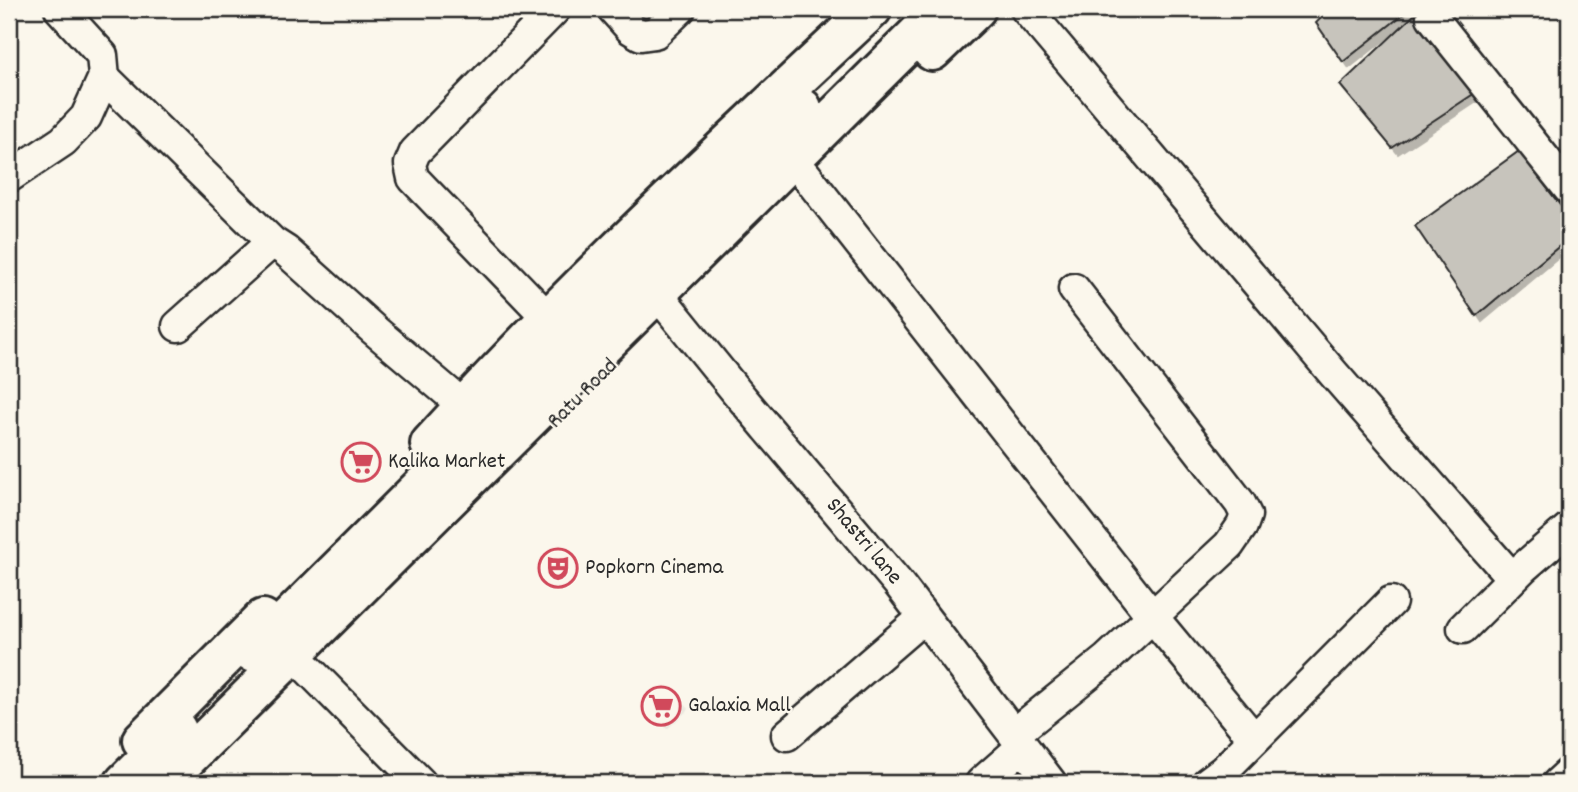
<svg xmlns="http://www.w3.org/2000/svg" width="1578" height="792" viewBox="0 0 1578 792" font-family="Dekko,sans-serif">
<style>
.built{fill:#ebe8de}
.building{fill:#c7c4bc;stroke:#2b2b2b;stroke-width:2;filter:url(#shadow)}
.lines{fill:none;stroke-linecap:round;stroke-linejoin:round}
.street-casing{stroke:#2b2b2b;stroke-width:35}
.primary-casing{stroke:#2b2b2b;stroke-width:44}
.street{stroke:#fbf7ec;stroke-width:30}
.primary{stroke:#fbf7ec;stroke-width:38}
.labels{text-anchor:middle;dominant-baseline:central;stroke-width:5;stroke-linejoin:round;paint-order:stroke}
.street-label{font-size:23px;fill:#2b2b2b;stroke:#fbf7ec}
.poi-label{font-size:23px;fill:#2b2b2b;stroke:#fbf7ec;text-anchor:start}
</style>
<defs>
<filter id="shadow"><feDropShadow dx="6" dy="6" stdDeviation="0" flood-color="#0004"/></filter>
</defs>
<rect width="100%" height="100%" fill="#fbf7ec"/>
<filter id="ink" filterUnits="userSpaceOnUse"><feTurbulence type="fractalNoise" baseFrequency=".0143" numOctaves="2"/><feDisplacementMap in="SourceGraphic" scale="14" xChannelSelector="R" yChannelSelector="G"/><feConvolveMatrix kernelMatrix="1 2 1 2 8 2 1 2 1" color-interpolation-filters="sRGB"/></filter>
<g filter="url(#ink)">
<path class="built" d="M668,686L689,709L667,729L646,708Z"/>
<path class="building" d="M1330,9H1410L1343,62L1316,23Z
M1415,14L1475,93L1392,148L1340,85Z
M1519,151L1569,217V238L1476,316L1415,226Z"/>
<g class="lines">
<g class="street-casing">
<path id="street" d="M613,9L631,29L641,35L655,33L680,9
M1026,9L1333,373L1512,578
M1432,17L1569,189
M104,77L272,242
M805,174L1152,616L1254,739
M9,177L63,141L86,117L104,77L102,55L60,9
M668,307L736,391L898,583L1051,783
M548,318L413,178L410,164L415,152L555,9
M178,326L272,242L286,251L373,329L464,406
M1463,628L1524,567L1569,528
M309,670L421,783
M1014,734L1107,659L1229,545L1242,526L1246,515L1240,503L1074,289
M787,735L924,617
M981,783L1023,746
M1207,783L1223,771L1391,602
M1558,783L1569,773"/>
</g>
<g class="primary-casing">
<path id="primary" d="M932,51L976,9
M430,444C569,290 721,150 872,9
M254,653L802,108
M142,740L263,619
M124,783L177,730
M162,783L943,9"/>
</g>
<use href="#street" class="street"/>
<use href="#primary" class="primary"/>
</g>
</g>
<defs>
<g id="supermarket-ring" transform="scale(2.0125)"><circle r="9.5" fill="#fbf7ec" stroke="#d1495b" stroke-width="1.5"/><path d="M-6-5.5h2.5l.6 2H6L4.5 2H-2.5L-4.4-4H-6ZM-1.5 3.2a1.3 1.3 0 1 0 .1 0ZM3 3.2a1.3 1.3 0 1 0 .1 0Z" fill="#d1495b"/></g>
<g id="theatre-ring" transform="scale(2.0125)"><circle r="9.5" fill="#fbf7ec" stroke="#d1495b" stroke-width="1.5"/><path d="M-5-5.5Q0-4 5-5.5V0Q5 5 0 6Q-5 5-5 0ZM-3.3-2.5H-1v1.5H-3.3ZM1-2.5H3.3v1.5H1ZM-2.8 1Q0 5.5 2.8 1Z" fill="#d1495b"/></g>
</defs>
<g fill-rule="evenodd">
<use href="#supermarket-ring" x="361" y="462"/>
<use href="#theatre-ring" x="558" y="568"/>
<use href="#supermarket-ring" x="661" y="706"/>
</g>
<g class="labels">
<g class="street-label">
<text transform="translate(583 394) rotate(-45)">Ratu Road</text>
<text transform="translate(863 542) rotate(50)">Shastri lane</text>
</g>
<g class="poi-label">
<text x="388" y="462">Kalika Market</text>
<text x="585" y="568">Popkorn Cinema</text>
<text x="688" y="706">Galaxia Mall</text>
</g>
</g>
<rect width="1578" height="792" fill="none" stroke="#fbf7ec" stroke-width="35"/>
<rect x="18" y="18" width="1543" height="757" fill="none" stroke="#2b2b2b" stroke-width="2.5" filter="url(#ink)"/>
</svg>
